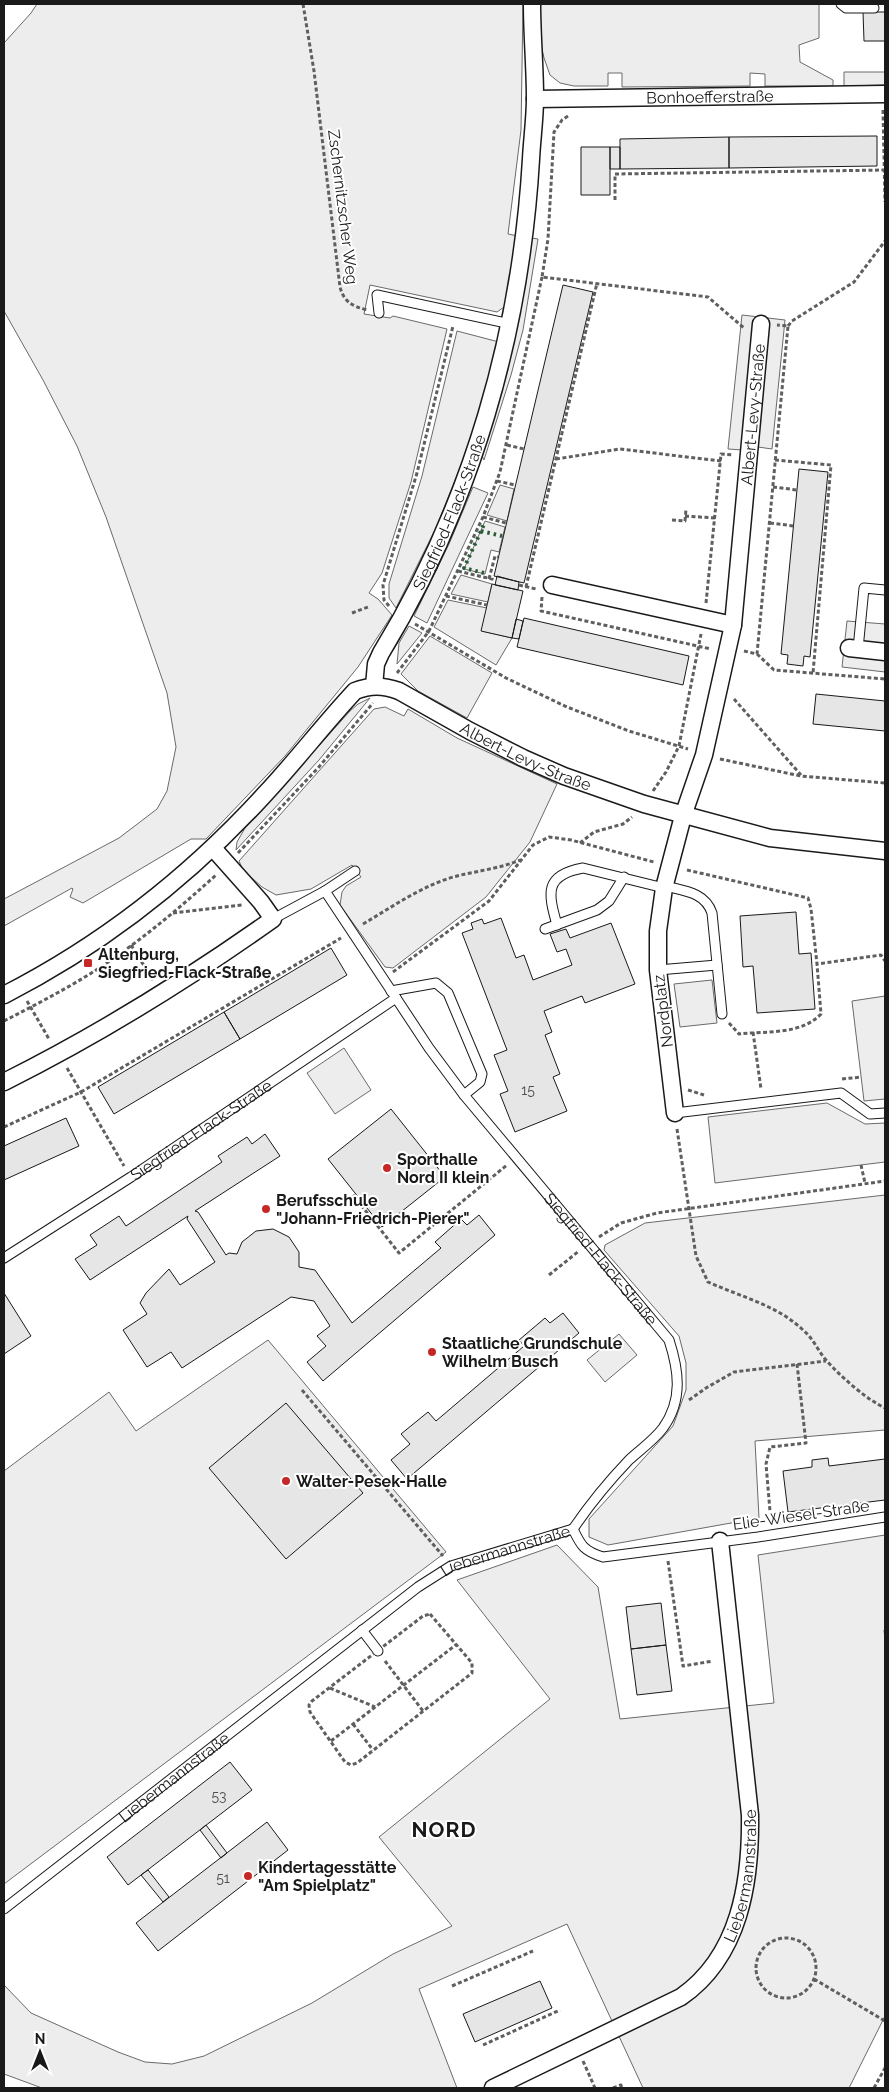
<svg xmlns="http://www.w3.org/2000/svg" width="889" height="2092" viewBox="0 0 889 2092" font-family="Raleway,sans-serif">
<style>
.built{fill:#ededed;stroke:#6a6a6a}
.building{fill:#e6e6e6;stroke:#1a1a1a}
.lines{fill:none;stroke-linecap:round;stroke-linejoin:round}
.lane-casing{stroke:#1a1a1a;stroke-width:11}
.street-casing{stroke:#1a1a1a;stroke-width:19}
.path{stroke:#5f5f5f;stroke-width:3;stroke-dasharray:4 2.5;stroke-linecap:butt}
.lane{stroke:#fff;stroke-width:9}
.street{stroke:#fff;stroke-width:16}
.hedge{stroke:#2b5a34;stroke-width:4;stroke-dasharray:2.5 4;stroke-linecap:butt}
.poi-dot{fill:#c62828;stroke:#fff;stroke-width:2}
.labels{text-anchor:middle;dominant-baseline:central;stroke-width:4;stroke-linejoin:round;paint-order:stroke}
.number-label{font-size:14px;fill:#4d4d4d}
.street-label{font-size:16px;fill:#1a1a1a;stroke:#fff}
.poi-label{font-size:16px;font-weight:bold;fill:#1a1a1a;stroke:#fff;text-anchor:start}
.district-label{font-size:21px;font-weight:bold;letter-spacing:1px;fill:#1a1a1a;stroke:#fff}
</style>
<rect width="100%" height="100%" fill="#fff"/>
<path class="built" d="M37,4H523L521,130L508,234L518,236L507,305L497,312L370,285L364,314L390,318L393,316L447,329L411,482L382,573L369,593L378,599L392,615L358,667L285,756L206,839H191L83,903L70,897L73,889L72,888L4,926V899L119,838L157,809L167,791L176,747L167,693L106,517L77,446L43,380L4,311V43L31,13Z
M539,4H819V38L799,45L800,62L833,80V86H765V74L750,73V86L622,87V73H608V86H574L560,83L550,75L544,58L539,35Z
M844,72H885V85L844,86Z
M531,238L538,239L523,330L511,375L484,460L481,454L509,362L517,328Z
M742,315L785,320L772,449L758,447L757,451L728,449Z
M457,331L499,342L472,438L435,530L396,608L389,598V584L422,476Z
M500,485L514,489L507,521L487,515Z
M473,487L488,493L427,623L414,616L449,544Z
M485,521L505,527L499,552L491,550L485,574L464,569Z
M461,575L492,584L488,602L451,594Z
M448,600L487,608L482,631L512,638L496,665L434,627Z
M847,621L885,624V672L842,667Z
M409,626L422,633L397,664L399,643Z
M430,636L492,673L467,718L418,691L401,674Z
M370,698L319,760L236,850L237,842L245,828L350,711L358,704Z
M385,707L404,716L408,709L457,738L557,784L530,842L486,897L393,968L385,967L340,905L342,892L346,886L361,877L352,865L311,889L276,895L262,887L243,870L239,861L374,709Z
M712,980L717,1023L680,1027L674,984Z
M885,996V1099L864,1101L852,1001Z
M344,1048L371,1090L335,1114L307,1073Z
M827,1103L865,1124L885,1123V1162L715,1183L708,1117Z
M885,1195V1430L755,1441L759,1518L608,1545L589,1537V1519L673,1426L686,1390V1363L679,1336L604,1250L605,1245L645,1223Z
M619,1334L637,1355L605,1382L587,1360Z
M268,1340L446,1552L4,1884V1471L109,1392L136,1431Z
M885,1535V1629L884,1630L885,1640V2016L849,2088H643L567,1924L419,1989L457,2088H42L4,2074V1985L31,2013L118,2052L145,2062L172,2064L204,2056L312,2003L393,1954L452,1926L379,1837L550,1699L457,1580L557,1545L598,1587L620,1719L774,1703L758,1555Z"/>
<path class="building" d="M863,12H885V41H864Z
M877,136V166L729,168V137Z
M729,137V168L620,169V139Z
M581,147H610V195H581Z
M610,147H620V169H610Z
M563,285L593,292L524,583L494,576Z
M799,469L828,472L810,657L804,656L803,666L787,664L788,655L781,654Z
M497,576L519,582L518,590L495,585Z
M492,584L523,591L512,638L481,631Z
M524,618L689,656L683,685L517,647Z
M516,619L523,621L519,639L512,638Z
M816,694L885,701V731L813,724Z
M796,912L799,954L811,953L815,1009L757,1013L753,966L743,967L740,916Z
M501,918L516,958L524,955L533,980L572,965L566,949L557,952L550,934L566,929L570,938L611,923L635,984L585,1003L582,996L544,1011L552,1032L545,1035L560,1074L553,1077L567,1111L515,1132L500,1094L508,1091L494,1055L507,1050L462,933L473,929L471,923L482,919L484,924Z
M331,948L347,975L240,1039L224,1012Z
M224,1012L240,1039L114,1114L98,1087Z
M391,1109L445,1177L382,1227L328,1159Z
M66,1118L79,1146L4,1180V1146Z
M265,1134L280,1156L195,1211L198,1212L226,1255L229,1253L237,1254L242,1242L256,1231L273,1229L289,1237L299,1252V1267L315,1270L352,1323L441,1248L435,1242L461,1219L467,1225L479,1215L495,1235L323,1381L307,1362L326,1346L317,1336L330,1326L314,1301L291,1297L182,1368L171,1352L147,1367L123,1330L147,1314L140,1303L146,1293L169,1269L180,1285L215,1262L187,1219L188,1216L90,1280L75,1259L97,1245L90,1235L119,1216L126,1226L222,1162L218,1156L247,1137L252,1144Z
M4,1293L31,1336L4,1354Z
M563,1313L579,1333L407,1479L391,1460L410,1444L401,1434L428,1412L436,1421L524,1346L519,1340L545,1318L550,1323Z
M286,1403L363,1493L286,1559L209,1468Z
M828,1458L829,1466L885,1459V1500L788,1512L783,1471L812,1467V1460Z
M661,1603L666,1645L631,1649L626,1607Z
M666,1645L672,1691L637,1695L631,1649Z
M230,1762L252,1790L128,1885L107,1857Z
M267,1822L288,1850L158,1951L136,1923Z
M206,1825L227,1853L221,1858L200,1830Z
M148,1870L169,1897L163,1902L141,1875Z
M540,1981L552,2008L475,2042L463,2014Z"/>
<g class="lines">
<g class="lane-casing">
<g id="lane">
<path d="M841,4L846,8H874"/>
<path d="M379,313L377,295L511,324"/>
<path d="M858,649L864,588L885,590"/>
<path d="M665,886C684,891 705,892 712,913L722,1014"/>
<path d="M325,891L355,871"/>
<path d="M557,925C548,893 544,875 583,868L664,888"/>
<path d="M545,929L597,910L609,901L624,877"/>
<path d="M658,970L717,965"/>
<path d="M391,991L436,983L448,993L482,1074L480,1082L464,1095"/>
<path id="s1" d="M396,998L429,1048L464,1095L669,1340C679,1371 683,1400 663,1428C654,1440 640,1450 629,1460C608,1482 590,1504 573,1529"/>
<path d="M675,1113L841,1093L870,1114L885,1113"/>
<path id="s2" d="M4,1258L131,1177L396,998L325,891L273,919"/>
<path d="M573,1529C581,1546 584,1551 603,1557L758,1537L885,1517"/>
<path d="M362,1630L378,1651"/>
<path id="s3" d="M4,1909L418,1587L451,1566L573,1529"/>
</g>
</g>
<g class="street-casing">
<g id="street">
<path id="s4" d="M535,99L885,94"/>
<path d="M552,585L733,625"/>
<path d="M849,648L885,652"/>
<path id="s5" d="M374,686L376,664L381,653C472,504 521,332 531,159C532,139 535,118 535,98C535,67 532,35 532,4"/>
<path id="s6" d="M4,995C102,945 191,875 265,794C296,761 324,724 355,691C370,685 383,685 399,691L470,731L523,758L564,776L644,804L770,838L885,851"/>
<path d="M4,1082C98,1035 187,980 273,919L261,902L213,848"/>
<path id="s7" d="M675,1113L658,970V931L664,888L683,816L704,755L733,625L761,324"/>
<path id="s8" d="M493,2088L681,1997C740,1956 751,1882 750,1815L720,1541"/>
</g>
</g>
<path class="path" d="M303,4L314,71L340,287C344,302 352,306 367,310
M883,110L885,202
M568,116L562,120L554,132L548,239L542,277L708,297L744,328
M615,200V174L885,170
M788,326L792,321L854,282L885,241
M507,445L524,449
M556,459L620,449L721,461
M775,460L831,465L813,673
M497,481L515,485
M773,487L797,490
M685,516L715,518
M483,517L506,523
M672,520L685,521L686,509
M770,523L794,526
M458,571L496,580
M489,579L495,556L498,557
M519,585L536,589
M526,587L597,283
M446,596L487,605
M542,597L541,611L711,649
M706,603L721,454L733,455
M389,606L384,600L383,585L417,473L453,326
M352,613L368,607
M415,624L506,678L567,707L629,731L688,749
M744,651L757,654L788,326L777,325
M757,654L774,670L885,679
M397,673L429,631L483,517L500,472L542,277
M734,699L801,775
M720,759L801,776L885,783
M653,791L666,772L679,746L701,634
M580,843L594,832L623,824L632,817
M238,853L318,768L373,703
M687,870L808,898L811,909L817,964L881,955L885,961
M173,913L242,905
M363,924C392,907 420,887 453,877C475,871 499,869 520,860
M131,945L153,980
M393,972L489,901L533,845L549,837L571,840L654,862
M27,1001L49,1039
M4,1021C41,1002 80,982 114,958C150,933 184,904 216,875
M729,1023L739,1034C766,1031 801,1035 821,1014L817,964
M753,1032L761,1089
M67,1068L124,1166
M842,1079L861,1077
M688,1090L704,1095
M4,1127L81,1092L341,938
M677,1129L696,1256L708,1282C741,1297 777,1305 803,1330C813,1338 818,1351 826,1360C841,1377 866,1399 885,1408
M861,1165L865,1183
M353,1195L399,1253L507,1165
M599,1237L621,1223L657,1213L885,1181
M549,1275L579,1251
M302,1390L443,1556
M689,1400L706,1388L734,1372L826,1361
M771,1523L766,1464L770,1447L806,1443L797,1364
M668,1561L683,1666L713,1661
M430,1614L472,1663V1673L357,1763L351,1765L345,1762L310,1712L309,1705L312,1701L423,1616Z
M385,1661L423,1711
M330,1688L375,1707
M353,1724L373,1750
M331,1741L457,1644
M756 1968a30 30 0 1 1 60 0a30 30 0 1 1-60 0Z
M814,1979L885,2021
M452,1986L533,1951
M483,2045L560,2010
M583,2061L595,2088
M613,2088L621,2085L622,2088
M874,2088L885,2068"/>
<use href="#lane" class="lane"/>
<use href="#street" class="street"/>
<path class="hedge" d="M481,531L502,536
M484,573L464,568L485,522"/>
</g>
<g class="poi-dot">
<rect x="83" y="958" width="10" height="10" rx="2.5"/>
<circle cx="387" cy="1168" r="5"/>
<circle cx="266" cy="1209" r="5"/>
<circle cx="432" cy="1352" r="5"/>
<circle cx="286" cy="1481" r="5"/>
<circle cx="248" cy="1876" r="5"/>
</g>
<g class="labels">
<g class="number-label">
<text x="528" y="1090">15</text>
<text x="219" y="1796">53</text>
<text x="223" y="1878">51</text>
</g>
<g class="street-label">
<text stroke="none"><textPath href="#s4" startOffset="175">Bonhoefferstraße</textPath></text>
<text transform="translate(343 207) rotate(83)">Zschernitzscher Weg</text>
<text stroke="none"><textPath href="#s7" startOffset="710">Albert-Levy-Straße</textPath></text>
<text stroke="none"><textPath href="#s5" startOffset="191">Siegfried-Flack-Straße</textPath></text>
<text stroke="none"><textPath href="#s6" startOffset="656">Albert-Levy-Straße</textPath></text>
<text transform="translate(663 1011) rotate(-97)">Nordplatz</text>
<text stroke="none"><textPath href="#s2" startOffset="235">Siegfried-Flack-Straße</textPath></text>
<text stroke="none"><textPath href="#s1" startOffset="332">Siegfried-Flack-Straße</textPath></text>
<text transform="translate(801 1515) rotate(-8)">Elie-Wiesel-Straße</text>
<text stroke="none"><textPath href="#s3" startOffset="620">Liebermannstraße</textPath></text>
<text stroke="none"><textPath href="#s3" startOffset="215">Liebermannstraße</textPath></text>
<text stroke="none"><textPath href="#s8" startOffset="350">Liebermannstraße</textPath></text>
</g>
<g class="poi-label">
<text x="98" y="954">Altenburg,<tspan x="98" dy="18">Siegfried-Flack-Straße</tspan></text>
<text x="397" y="1159">Sporthalle<tspan x="397" dy="18">Nord II klein</tspan></text>
<text x="276" y="1200">Berufsschule<tspan x="276" dy="18">"Johann-Friedrich-Pierer"</tspan></text>
<text x="442" y="1343">Staatliche Grundschule<tspan x="442" dy="18">Wilhelm Busch</tspan></text>
<text x="296" y="1481">Walter-Pesek-Halle</text>
<text x="258" y="1867">Kindertagesstätte<tspan x="258" dy="18">"Am Spielplatz"</tspan></text>
</g>
<g class="district-label">
<text x="444" y="1829">NORD</text>
</g>
</g>
<rect width="889" height="2092" fill="none" stroke="#1a1a1a" stroke-width="10"/>
<g transform="translate(40 2052)" stroke="#ffffff" stroke-width="4" paint-order="stroke">
<path d="M0-4L9 19L0 12L-9 19Z" fill="#1a1a1a"/>
<text y="-8" font-size="14" font-weight="bold" text-anchor="middle" fill="#1a1a1a">N</text>
</g>
</svg>
